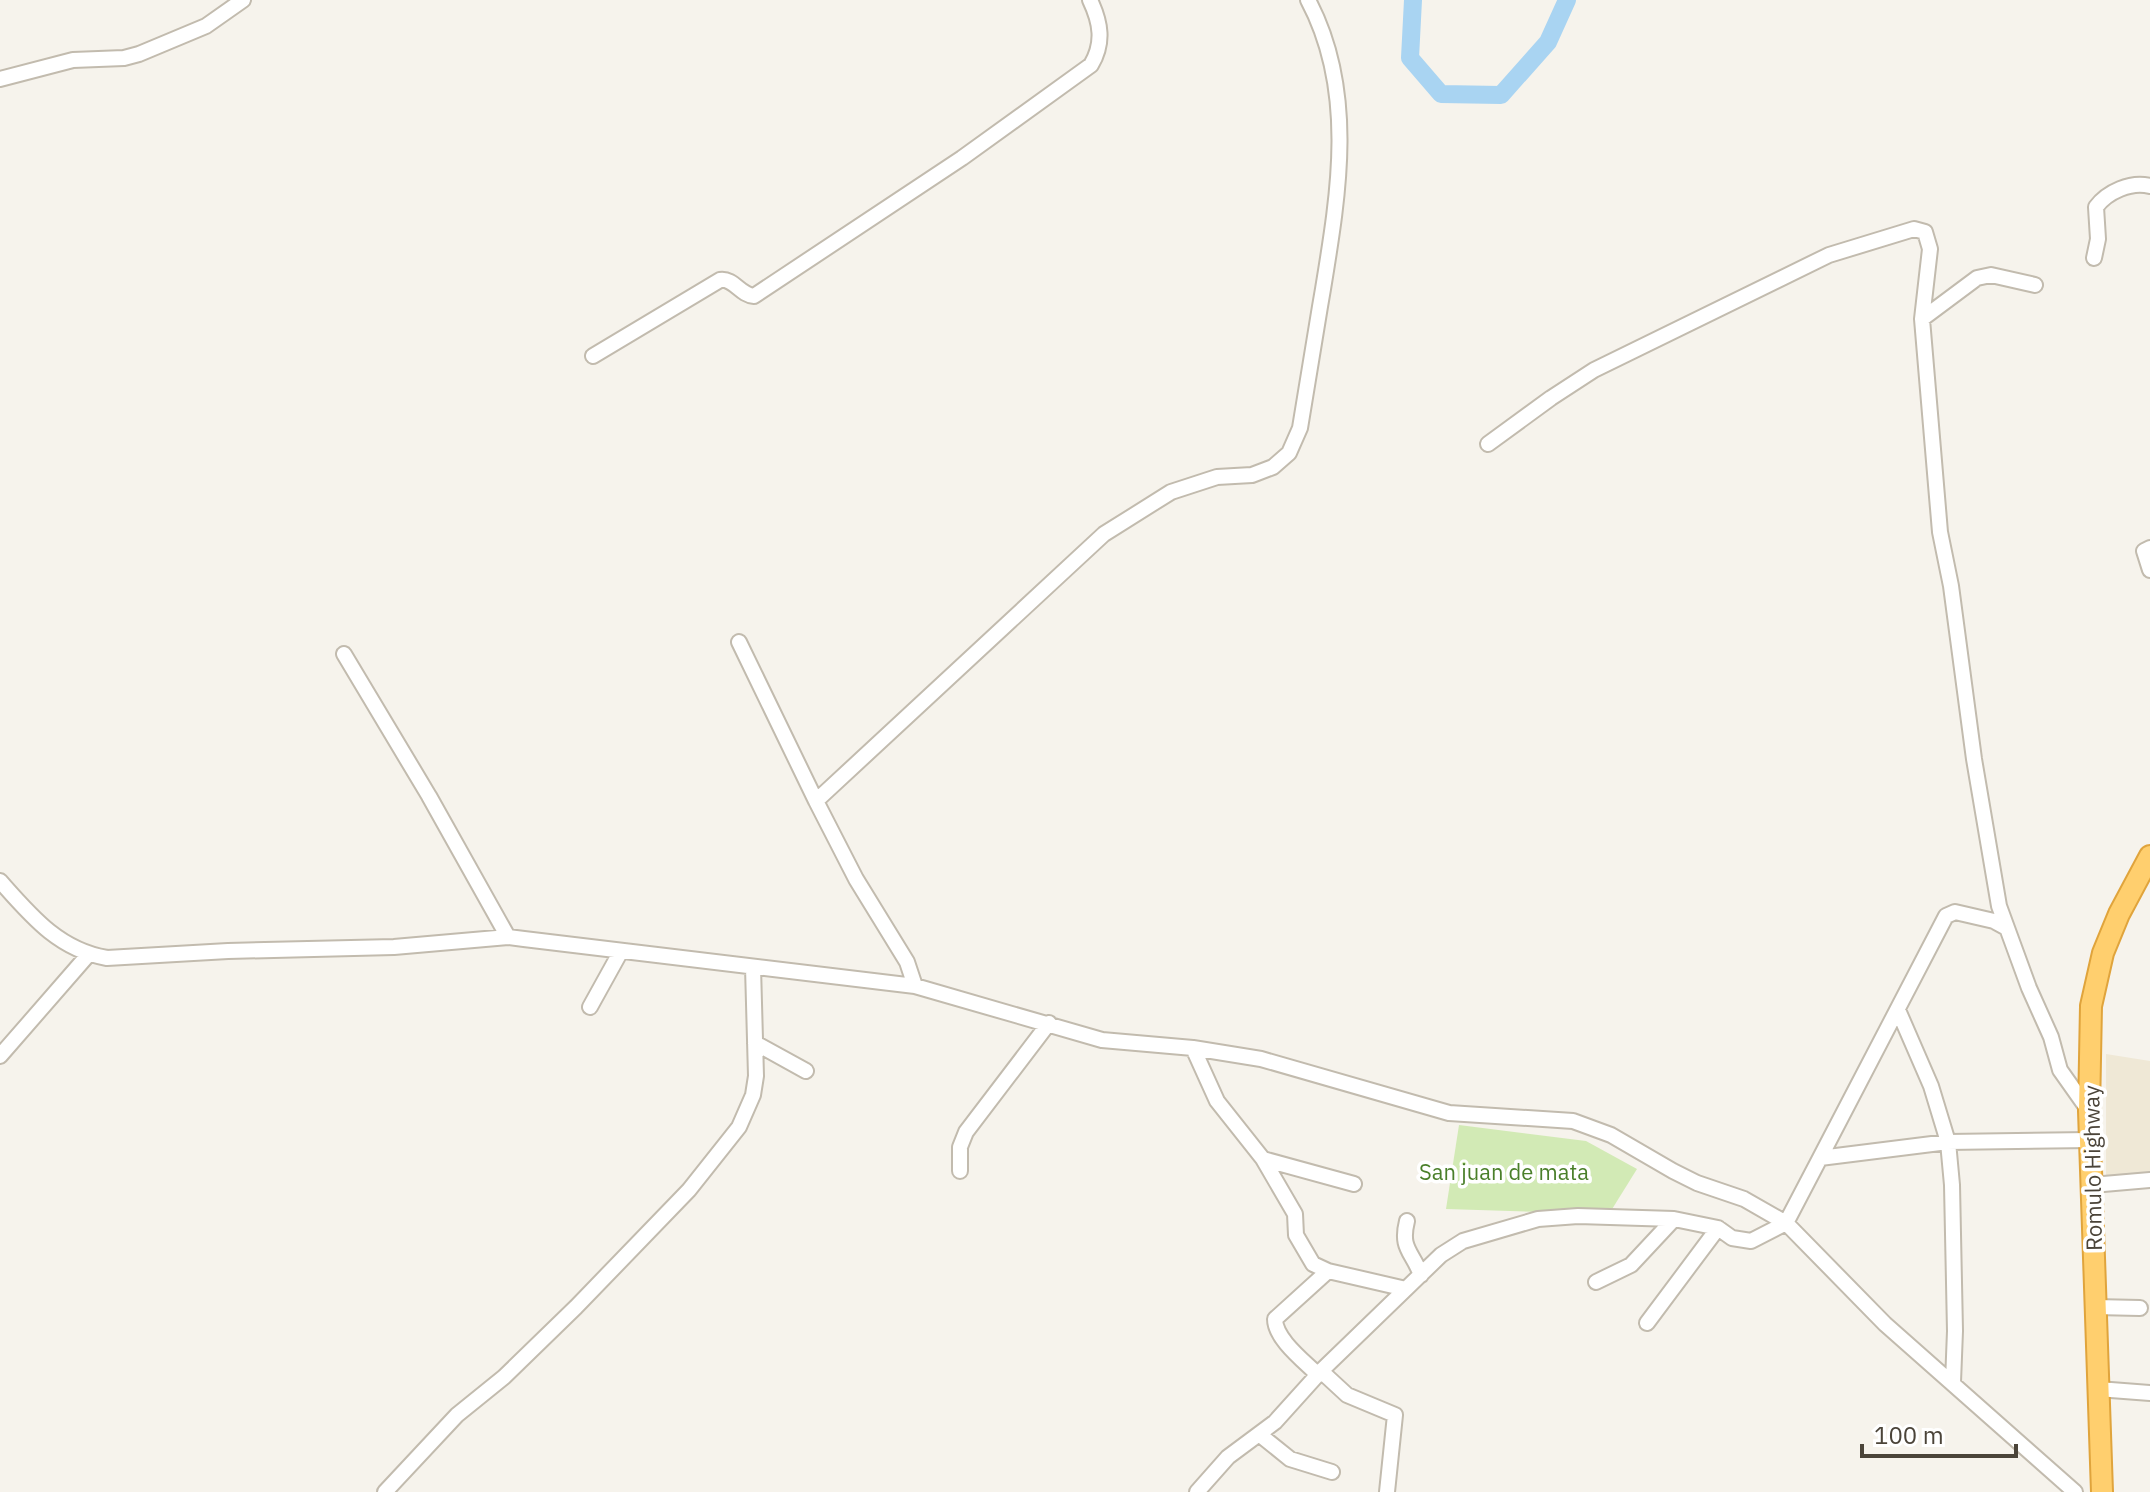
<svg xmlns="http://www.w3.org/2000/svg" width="2150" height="1492" viewBox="0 0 2150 1492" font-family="'IBM Plex Sans',sans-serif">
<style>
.education{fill:#efe8d6}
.green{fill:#d2eab5}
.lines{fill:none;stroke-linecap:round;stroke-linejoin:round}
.river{stroke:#a9d4f2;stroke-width:18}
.minor-casing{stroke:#c2bbae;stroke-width:18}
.highway-casing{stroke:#e0a43c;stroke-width:24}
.minor{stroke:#fff;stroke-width:14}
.highway{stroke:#ffcf6e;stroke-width:20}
.labels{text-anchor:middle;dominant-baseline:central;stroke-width:7;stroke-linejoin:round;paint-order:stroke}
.street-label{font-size:22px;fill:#4b4439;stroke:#fff}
.park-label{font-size:22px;fill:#4a7f2a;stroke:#fff}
</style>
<rect width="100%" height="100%" fill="#f6f3ec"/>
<path class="education" d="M2106,1054L2150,1061V1178L2106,1181Z"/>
<path class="green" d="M1459,1125L1586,1141L1637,1169L1609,1214L1446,1209Z"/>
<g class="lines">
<path class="river" d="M1413,0L1410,58L1441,94L1501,95L1548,42L1567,0"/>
<g class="minor-casing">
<path id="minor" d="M0,79L73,60L124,58L139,54L206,26L243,0
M2094,258L2098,239L2096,207C2107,192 2131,181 2150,186
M1922,319L1977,278L1991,275L2035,285
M593,356L720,280C734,278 740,295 754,296L962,158L1091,65C1104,43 1101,23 1090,0
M1488,444L1551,398L1594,370L1829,255L1914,229L1925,232L1930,249L1922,319L1940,532L1951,586L1974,759L1999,906L2029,988L2051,1037L2060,1070L2089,1111
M2150,548L2144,551L2150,570
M739,642L816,801
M344,654L429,796L508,937
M0,881C31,916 59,950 107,958L228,951L394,947L508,937L524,939L915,986L1102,1040L1193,1048L1261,1059L1449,1113L1573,1121L1611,1135L1673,1171L1697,1183L1744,1199L1786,1223L1885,1324L2075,1492
M915,986L907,962L856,879L816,801L1104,534L1171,492L1217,477L1252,475L1273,467L1289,453L1300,428C1308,381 1315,335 1323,289C1339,192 1356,90 1308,0
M590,1007L621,951
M1898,1010L1931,1086L1948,1142L1952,1185L1955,1331L1953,1382
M755,1043L806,1071
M1193,1048L1217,1101L1263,1159L1295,1214L1296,1235L1313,1264L1328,1271L1406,1289
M0,1056L88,955
M1820,1158L1946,916L1955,912L1994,921L2005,927
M1263,1159L1354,1184
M960,1171V1147L966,1132L1049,1023
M2092,1185L2150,1180
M1407,1221C1400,1249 1412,1251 1421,1275
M1596,1282L1631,1265L1674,1219
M2095,1307L2140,1308
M1647,1323L1718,1228
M1321,1371L1347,1395L1395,1415L1387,1492
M1318,1375C1304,1361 1275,1339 1275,1319L1328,1271
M2098,1389L2150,1393
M1259,1434L1290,1459L1332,1472
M385,1492L457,1415L504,1377L576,1307L689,1190L739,1127L753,1095L756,1076L753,967
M1197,1492L1228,1457L1275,1422L1321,1371L1441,1255L1463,1241L1538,1219L1578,1216L1674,1219L1718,1228L1732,1238L1751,1241L1786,1223L1820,1158L1948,1142L2090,1140"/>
</g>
<g class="highway-casing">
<path id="highway" d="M2102,1492L2089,1111L2091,1006L2103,953L2119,914L2150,856"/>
</g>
<use href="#minor" class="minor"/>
<use href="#highway" class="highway"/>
</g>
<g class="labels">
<g class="street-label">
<text transform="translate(2092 1168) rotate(-91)">Romulo Highway</text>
</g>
<g class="park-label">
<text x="1504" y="1171">San juan de mata</text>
</g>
</g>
<path d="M1862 1444v12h154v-12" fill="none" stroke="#4b4439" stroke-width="4"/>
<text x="1874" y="1444" font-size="24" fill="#4b4439" stroke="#ffffff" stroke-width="6" paint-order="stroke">100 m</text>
</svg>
